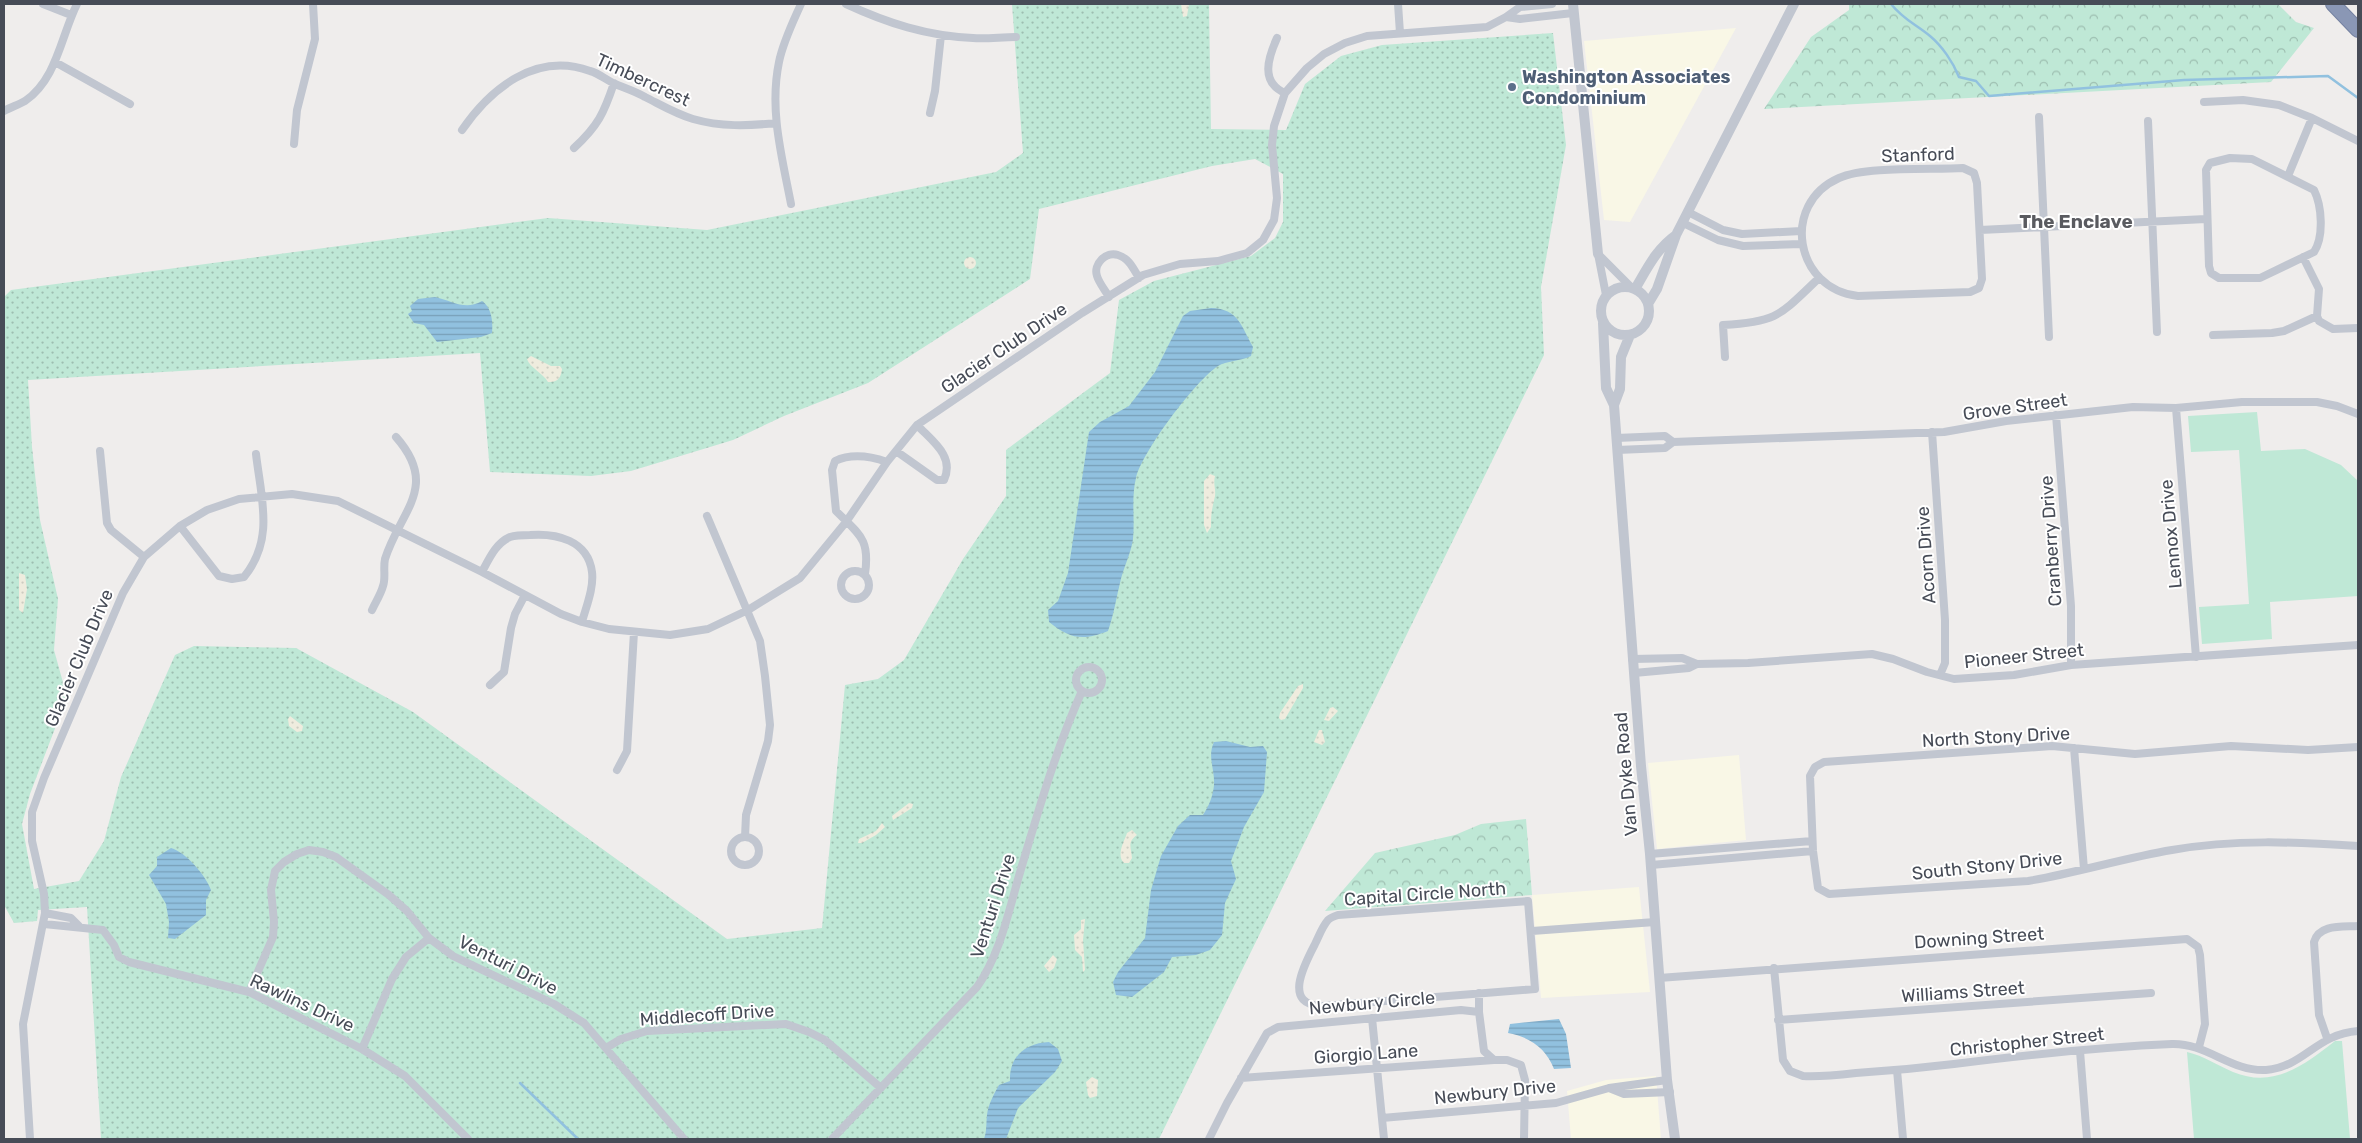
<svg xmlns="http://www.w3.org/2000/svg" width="2362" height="1143" viewBox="0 0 2362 1143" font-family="Rubik,sans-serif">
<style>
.commercial{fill:#f9f7e6}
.grass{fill:url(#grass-dots);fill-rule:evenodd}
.forest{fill:url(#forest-crowns)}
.sand{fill:url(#sand-dots)}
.green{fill:#bfe8d6}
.water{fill:url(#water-rules)}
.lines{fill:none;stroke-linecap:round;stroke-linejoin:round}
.stream{stroke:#91c1df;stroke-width:2.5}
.motorway-casing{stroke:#7582a1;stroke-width:16}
.minor{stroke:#c1c6d0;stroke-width:8}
.tertiary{stroke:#c1c6d0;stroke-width:10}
.motorway{stroke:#8a97b5;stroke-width:14}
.service-dot{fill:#5c6f8a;stroke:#fff;stroke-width:2}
.labels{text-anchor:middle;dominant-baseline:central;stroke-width:4;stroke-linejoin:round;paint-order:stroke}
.service-label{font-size:18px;font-weight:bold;fill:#4e5e75;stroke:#fff;text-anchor:start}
.street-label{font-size:18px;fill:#474c57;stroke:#fff}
.neighbourhood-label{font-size:19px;font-weight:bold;fill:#5a5b60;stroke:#fff}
</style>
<defs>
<pattern id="grass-dots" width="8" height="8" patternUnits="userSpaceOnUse" patternTransform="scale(1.25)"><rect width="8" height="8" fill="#bfe8d6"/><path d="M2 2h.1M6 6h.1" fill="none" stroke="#9dbeb0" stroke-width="1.8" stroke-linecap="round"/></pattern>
<pattern id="forest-crowns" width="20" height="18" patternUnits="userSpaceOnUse" patternTransform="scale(1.25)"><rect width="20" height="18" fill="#bfe8d6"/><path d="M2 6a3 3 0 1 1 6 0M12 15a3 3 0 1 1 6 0" fill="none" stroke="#9dbeb0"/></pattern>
<pattern id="sand-dots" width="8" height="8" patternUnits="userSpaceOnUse" patternTransform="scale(1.25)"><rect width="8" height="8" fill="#efecde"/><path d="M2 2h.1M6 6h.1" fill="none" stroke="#ceccc1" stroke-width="1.8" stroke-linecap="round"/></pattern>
<pattern id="water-rules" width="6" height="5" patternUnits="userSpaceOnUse" patternTransform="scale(1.25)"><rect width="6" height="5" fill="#91c1df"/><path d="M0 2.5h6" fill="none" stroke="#789fb8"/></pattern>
</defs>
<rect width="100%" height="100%" fill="#efedec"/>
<path class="commercial" d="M1736,28L1630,222L1604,220L1584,41Z
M1739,755L1746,840L1657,849L1648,763Z
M1639,887L1650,992L1541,998L1532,895Z
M1656,1076L1661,1139H1571L1567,1091L1606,1080Z"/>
<path class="grass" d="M1012,4H1209L1211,129L1286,130L1305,84L1341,56L1382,45L1553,33L1566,145L1541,287L1544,355L1159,1139H101L87,907L38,910L37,921L14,923L4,905V297L11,290L548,218L707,230L996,172L1023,153ZM1255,159L1283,174V222L1275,238L1251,256L1154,281L1119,300L1110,373L1006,450V496L963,559L904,660L878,679L845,685L822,928L727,939L413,712L296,648L194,646L175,655L121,777L104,841L79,881L34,889L22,824L30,794L67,697L54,650L58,599L40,520L32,447L28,380L480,353L490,472L591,476L631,471L733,440L784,416L868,383L1030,279L1039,209L1212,166Z"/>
<path class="forest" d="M1849,4H2278L2296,22L2314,28L2271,82L1764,109L1811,37L1849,10Z
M1526,819L1532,895L1325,911L1375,853L1455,835L1481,824Z"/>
<path class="sand" d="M1181,4H1189L1187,16L1183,17Z
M964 263a6 6 0 1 1 12 0a6 6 0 1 1-12 0Z
M531,356L551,366H560L562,369C561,377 558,383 548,382C543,373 530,368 527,359Z
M1210,474L1215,476C1213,484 1216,489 1215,496C1212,509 1211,513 1211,527L1207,533L1204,525V481Z
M19,573L25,575L27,589L23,613L19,610Z
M1303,684V688L1285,719L1281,720L1279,718L1280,713L1298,686Z
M1333,707L1338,711L1329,721L1324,720L1330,708Z
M290,716L303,726L302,731L297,732L289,726L288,719Z
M1319,730H1322L1325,742L1322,745L1314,742Z
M909,803L913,804L912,808L893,820L892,816Z
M882,823L885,827L876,835L862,843H858L859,839L876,831Z
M1132,830L1137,835C1127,842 1131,847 1132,858L1129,863H1124C1116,855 1124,842 1127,833Z
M1085,919L1083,940L1085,970L1083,972L1082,957L1075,950L1074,935L1081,929V920Z
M1053,955L1057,959L1054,968L1049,972L1044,966Z
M1092,1077L1098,1080L1097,1096L1090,1098L1088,1095L1086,1082Z"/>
<path class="green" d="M2257,412L2261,451L2305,449L2341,465L2358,481V596L2270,602L2272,639L2202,644L2199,607L2249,604L2239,450L2191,452L2188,416Z
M2335,1041H2342L2350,1139H2194L2187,1052C2204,1056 2217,1065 2233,1072C2274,1089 2304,1065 2335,1041Z"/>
<path class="water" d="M435,297C453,301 465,311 482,301C492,308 493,322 492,333L481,337L437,342L424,325L414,323L408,314L412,311L410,306L418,299Z
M1211,308C1239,309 1241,326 1253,347L1251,356C1241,361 1226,361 1218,366C1195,381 1142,452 1136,478C1131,498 1135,519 1133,539C1131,554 1123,568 1120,583C1116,599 1114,614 1108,631C1083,641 1070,639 1049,622L1048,610L1058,601L1068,573L1089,432L1100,422L1129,406L1155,372L1183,316L1190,311Z
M1226,741L1250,747L1263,746L1267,752L1264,792L1244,827L1231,861L1236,879L1225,903L1222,935L1210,950L1196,955L1172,957L1164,972L1132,997L1116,995L1113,982L1118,972L1145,938L1151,890L1161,856L1178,826L1190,815H1203C1209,806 1213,796 1214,785C1215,769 1207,757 1214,742Z
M171,848C186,852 206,876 211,890L206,900V915L175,939L168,938L169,922L166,904L149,875L157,866V857Z
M1559,1019L1566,1034L1571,1068L1554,1069C1546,1048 1530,1037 1508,1033L1510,1024Z
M1049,1042L1058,1049L1062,1061L1055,1072L1018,1108L1006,1139H984C987,1131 986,1124 987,1115C988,1105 994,1094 999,1085L1010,1081C1009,1056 1026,1043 1049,1042Z"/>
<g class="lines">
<path class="stream" d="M1891,4C1904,20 1914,23 1930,36C1942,46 1953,62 1959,77L1976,81L1989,96L2184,80L2328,76L2358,98
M520,1083L578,1139"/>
<g class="motorway-casing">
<path id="motorway" d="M2333,4L2358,30"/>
</g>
<path class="minor" d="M43,4L71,15
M846,4C887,23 927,36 973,38C987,39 1001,37 1016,37
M1398,4L1400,33
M1552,4L1520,7L1506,17L1520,19L1573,13
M1277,38C1268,58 1260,82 1285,93
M55,62L130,104
M2204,102L2243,100L2279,105L2312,118
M4,111C11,107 18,105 25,101C57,79 61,36 77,4
M930,113L935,91L941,35
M2039,117L2049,337
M2148,121L2157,332
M462,130C490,89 536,51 590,71C598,73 605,79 613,83C624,88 635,91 645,97C661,105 676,114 693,119C721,127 748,126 776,123
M294,144L297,110L315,39L313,4
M574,148C598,126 604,113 614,83
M2230,158L2252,159L2314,190C2322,206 2324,237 2314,252L2260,278H2219L2211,273L2209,266L2206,170L2210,163Z
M1963,168L1974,173L1977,183L1982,279L1979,288L1970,292L1858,296C1795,289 1780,204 1839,178C1865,166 1932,170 1963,168Z
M2288,176L2312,118L2358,141
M791,204C782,157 769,110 779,62C783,42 793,22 801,4
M1688,212L1723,230L1742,234L1801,231
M1683,223L1718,240L1743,246L1801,244
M1980,230L2206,219
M1598,254L1631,287
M1598,254L1606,295
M2303,257L2319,289L2317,316L2319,321L2333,329L2358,328
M1109,297C1105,290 1099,283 1097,276C1093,264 1106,251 1118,255C1129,258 1134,270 1139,278
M2213,335L2272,333L2284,331L2317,316
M1725,357L1723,325C1778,322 1780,315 1819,278
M2176,408L2196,657
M2056,415L2071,606V665
M1932,432L1945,620V663L1940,675
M1616,438L1665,436L1673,442
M1617,450L1665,448L1673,442L1944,432L2006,421L2133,407L2176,408L2242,402H2317L2337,406L2358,414
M100,451L107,523L111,530L144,557
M896,451L937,480H944C955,456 932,441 917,425
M707,516L760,641L765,676L770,725L768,741L746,815L745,837
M180,526L219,576L232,579L244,577C275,539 261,498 256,454
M841 585a14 14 0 1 1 28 0a14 14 0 1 1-28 0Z
M482,572C489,559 496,543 510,537C516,535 524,535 530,535C556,533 588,540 592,572C594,588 586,607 582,622
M865,574C870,539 860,535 836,511L832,470L835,461C852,453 870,456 887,462
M372,610C375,603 381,594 383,586C386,578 383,568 385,559C400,511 440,487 396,437
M1632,659L1682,658L1697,664
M1076 680a13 13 0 1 1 26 0a13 13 0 1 1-26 0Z
M1634,673L1689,668L1697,664L1748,663L1872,654L1893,659L1927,672L1954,679L2014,675L2071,665L2358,645
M490,685L504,672L511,628L515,614L525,595
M2358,747L2308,750L2231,746L2135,754L2052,746L1824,762L1815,767L1810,776L1813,851L1818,888L1829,894L2028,881C2076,873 2124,858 2172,850C2234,839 2297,842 2358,846
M2074,748L2084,869
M617,770L627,751L634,632
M731 851a14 14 0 1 1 28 0a14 14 0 1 1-28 0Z
M1650,854L1812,841
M1651,865L1813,851
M1528,901L1535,989L1323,1006C1282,1006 1304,965 1315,944C1319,936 1322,927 1328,920C1330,918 1335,916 1338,915Z
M45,913L71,918L79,926
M44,924L103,930L114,945L119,957L129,962L249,992L362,1049L405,1076L468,1139
M1532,931L1655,922
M1774,968L1783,1060L1790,1071L1803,1076C1820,1077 1838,1075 1856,1073C1888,1071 1921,1068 1954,1064C2026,1055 2099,1047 2172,1044C2207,1043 2231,1072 2266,1070C2304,1067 2316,1034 2358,1031
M1659,978L2187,939L2198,947L2200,955L2205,1024L2199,1047
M249,992L273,937L274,922L271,890L275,871L284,862L297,854L309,850L323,852L336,857L389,895L407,911L429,938L453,956L554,1004L584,1023L684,1139
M1479,993V1012
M1372,1018L1384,1139
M1778,1020L2151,993
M2327,1038L2319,1015L2314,942C2319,924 2342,927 2358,926
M606,1048L621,1039L647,1031L786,1024L809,1032L825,1040L881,1088
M362,1049L392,979L406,957L429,938
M2080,1051L2087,1139
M1897,1070L1903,1139
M1241,1078L1494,1060
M1667,1080L1609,1088L1624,1094L1670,1092
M1382,1118L1556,1103L1609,1088
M30,1139L23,1024L45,913L44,894L32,841V812L44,778L123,593L144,557L180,526L207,510L239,499L292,494L338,501L482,572L561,614L582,622L609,629L670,635L708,629L748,610L800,578L846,522L887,462L917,425L1082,313L1143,275L1180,264L1218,261L1247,253L1263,240L1274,220L1277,198L1272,145L1274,126L1285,93L1307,68L1324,54L1345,43L1367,36L1487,27L1506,17
M832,1139L977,987C1001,953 1009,909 1021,869C1039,809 1056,749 1082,691
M1209,1139L1227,1103L1267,1033L1278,1027L1461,1010L1479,1012L1484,1051L1494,1060H1507L1521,1065L1525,1080L1524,1139"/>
<path class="tertiary" d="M1573,4L1598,254
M1601 311a24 24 0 1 1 48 0a24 24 0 1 1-48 0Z
M1635,289C1647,269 1656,249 1676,235
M1648,304L1657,289L1676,235L1794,4
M1603,323L1606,388L1614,405L1641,766L1650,854L1667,1080L1675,1139
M1614,405L1620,389L1621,357L1630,335"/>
<use href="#motorway" class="motorway"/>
</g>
<circle class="service-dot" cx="1512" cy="87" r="5"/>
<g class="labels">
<g class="service-label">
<text x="1522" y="77">Washington Associates<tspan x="1522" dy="21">Condominium</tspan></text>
</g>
<g class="street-label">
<text transform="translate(643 80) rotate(25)">Timbercrest</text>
<text transform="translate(1918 155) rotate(-2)">Stanford</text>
<text transform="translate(1004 348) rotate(-34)">Glacier Club Drive</text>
<text transform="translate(2015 407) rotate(-8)">Grove Street</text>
<text transform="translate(2171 534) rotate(-95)">Lennox Drive</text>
<text transform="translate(2051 541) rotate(-94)">Cranberry Drive</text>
<text transform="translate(1926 555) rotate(-94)">Acorn Drive</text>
<text transform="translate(2024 656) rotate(-6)">Pioneer Street</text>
<text transform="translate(79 658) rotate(-67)">Glacier Club Drive</text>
<text transform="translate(1996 737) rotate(-3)">North Stony Drive</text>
<text transform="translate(1626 774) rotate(-95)">Van Dyke Road</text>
<text transform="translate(1987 866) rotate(-6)">South Stony Drive</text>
<text transform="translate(1425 894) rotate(-4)">Capital Circle North</text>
<text transform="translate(993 906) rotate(-72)">Venturi Drive</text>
<text transform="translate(1979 938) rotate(-4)">Downing Street</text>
<text transform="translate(508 965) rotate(27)">Venturi Drive</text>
<text transform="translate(1963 992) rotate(-4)">Williams Street</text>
<text transform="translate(302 1003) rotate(25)">Rawlins Drive</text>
<text transform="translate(1372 1003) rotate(-5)">Newbury Circle</text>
<text transform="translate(707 1015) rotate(-4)">Middlecoff Drive</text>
<text transform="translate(2027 1042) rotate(-6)">Christopher Street</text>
<text transform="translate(1366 1054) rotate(-4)">Giorgio Lane</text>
<text transform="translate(1495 1092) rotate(-6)">Newbury Drive</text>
</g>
<g class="neighbourhood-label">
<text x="2076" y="221">The Enclave</text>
</g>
</g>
<rect width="2362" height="1143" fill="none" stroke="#474c57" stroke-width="10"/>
</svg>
